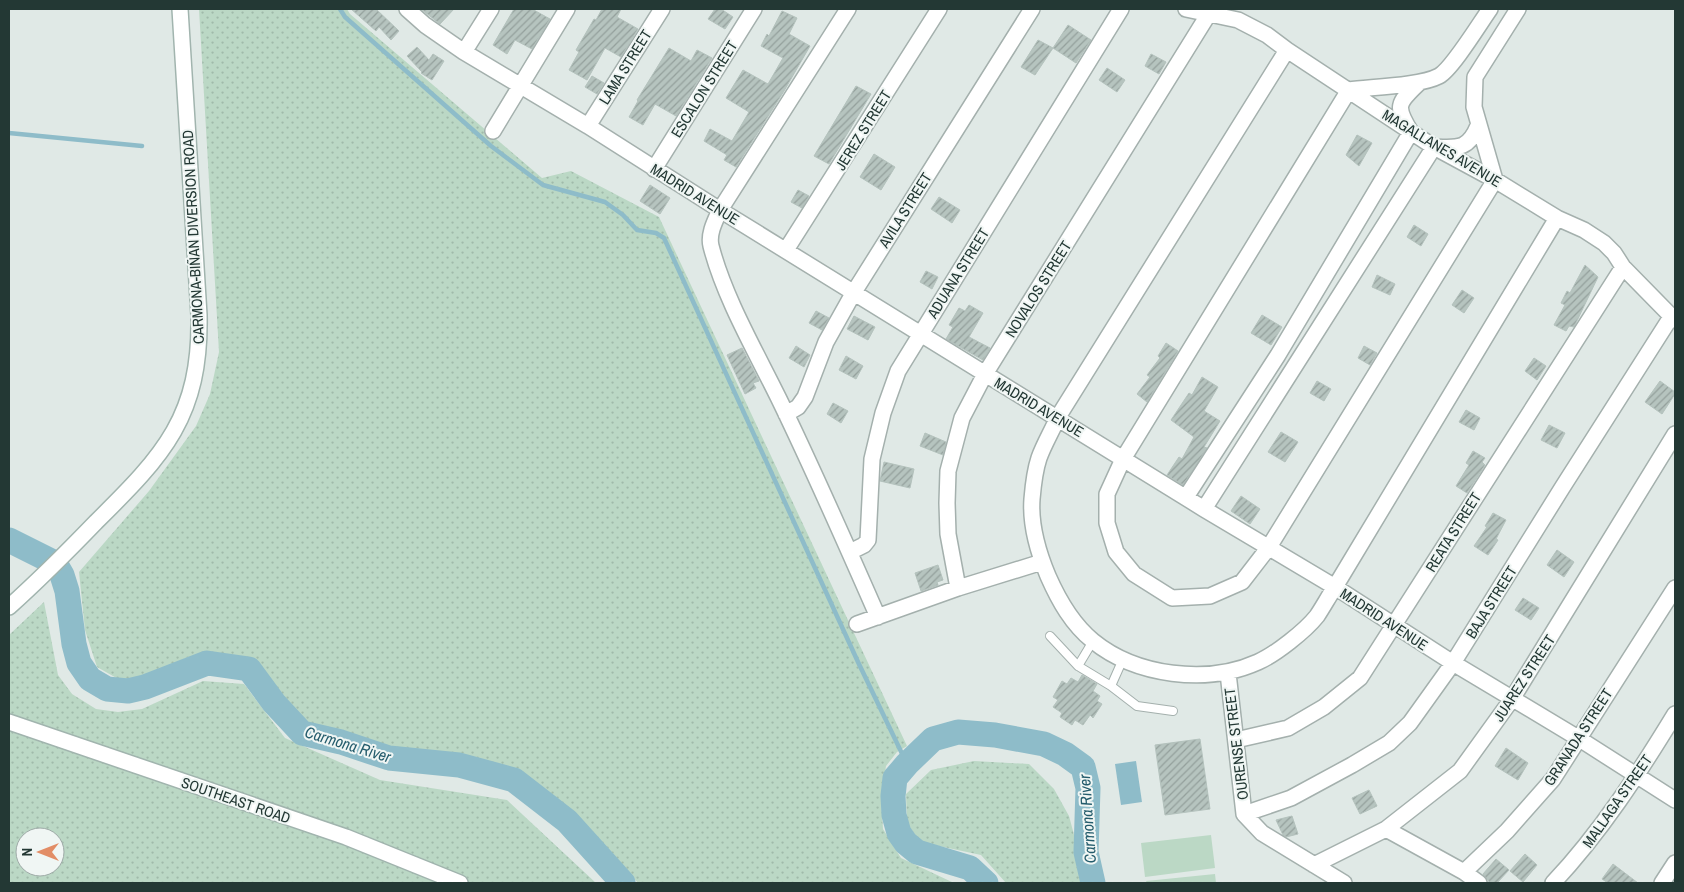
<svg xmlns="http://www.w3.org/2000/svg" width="1684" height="892" viewBox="0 0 1684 892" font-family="'Archivo Narrow',sans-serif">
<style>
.grass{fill:url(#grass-dots);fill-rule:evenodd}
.park{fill:#bbd8c5}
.water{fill:#8ebcc9}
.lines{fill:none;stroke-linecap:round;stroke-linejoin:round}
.stream{stroke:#8ebcc9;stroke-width:4.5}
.river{stroke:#8ebcc9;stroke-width:25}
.building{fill:url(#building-hatch);stroke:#b4c2bd}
.lane-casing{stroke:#a4b0ad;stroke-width:10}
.street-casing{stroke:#a4b0ad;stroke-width:18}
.secondary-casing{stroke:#a1b4ae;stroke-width:18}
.lane{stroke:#fff;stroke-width:8}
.street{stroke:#fff;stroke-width:15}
.secondary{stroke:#fff;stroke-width:15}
.labels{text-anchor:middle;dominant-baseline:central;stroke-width:4;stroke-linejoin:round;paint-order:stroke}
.street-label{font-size:15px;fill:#233834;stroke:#f0f6f4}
.water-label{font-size:16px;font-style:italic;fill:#245c6c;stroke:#f0f6f4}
</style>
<defs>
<pattern id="grass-dots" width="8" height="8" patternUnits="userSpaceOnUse" patternTransform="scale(1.25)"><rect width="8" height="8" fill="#bbd8c5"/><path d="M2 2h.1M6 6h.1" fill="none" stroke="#a0baaa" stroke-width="1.8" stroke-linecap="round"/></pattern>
<pattern id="building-hatch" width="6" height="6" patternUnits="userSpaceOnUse" patternTransform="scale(1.25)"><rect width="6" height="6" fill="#b6c4bf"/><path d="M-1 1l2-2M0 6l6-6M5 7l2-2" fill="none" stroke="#94a09c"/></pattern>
</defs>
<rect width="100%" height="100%" fill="#e0e9e6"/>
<path class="grass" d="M199,9H347L350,14L542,178L571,171L659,217L907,746L897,752L886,766L881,798L883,829L901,858L954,883H638L582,821L527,779L467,759L400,751L306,726L253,663L209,653L186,658L148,676L120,680L97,667L85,630L79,572L149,491L196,426L210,394L219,352Z
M44,602L58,675L72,694L96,709L118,712L142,709L203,681L244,684L285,738L380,780L507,800L596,883H9V635ZM25,837H55V867H25Z
M974,761L1029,764L1054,789L1069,816L1087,883H1006L981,855L920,842L907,823L906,794L931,770Z"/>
<path class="park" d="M1211,835L1215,868L1145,877L1141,843Z
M1215,874L1216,883H1147L1146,881Z"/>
<path class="water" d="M1136,761L1142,802L1121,805L1115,764Z"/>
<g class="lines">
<path class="stream" d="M340,9L345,17L491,146L543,185L605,202L623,215L637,230L656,233L664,238L858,662L907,764
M9,133L142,146"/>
<path class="river" d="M9,540L55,563L62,575L67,591L74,644L79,663L90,679L107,689L128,691L145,687L207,663L249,669L274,703L302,733L341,742L389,758L459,765L514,780L567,821L623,883
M986,883L970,868L917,852L906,843L899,833L894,815L893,796L895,778L907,764L933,739L958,732L995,735L1044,744L1065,754L1083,767L1088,788L1086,852L1093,883"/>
</g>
<path class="building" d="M351,9H376L399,31L391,40L379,27L376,31Z
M421,9H454L440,24Z
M514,9H532L550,19L532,49L515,40L507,54L493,45Z
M602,9H621L617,17L638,29L621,57L605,48L587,80L569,70L579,52L576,50L594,19L596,20Z
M715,9H721L733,17L725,29L708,19Z
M782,11L797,18L789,34L810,46L784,91L736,167L724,160L727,155L704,141L710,129L732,141L749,112L726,98L743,70L768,84L783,58L761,46L767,34L769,36Z
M1068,25L1091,40L1076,63L1053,48Z
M1038,40L1053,48L1035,75L1021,67Z
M417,47L429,60L433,54L444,61L432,80L421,73L422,72L407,56Z
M669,48L691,61L697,50L712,58L676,116L655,104L643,125L629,117L638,101L637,100Z
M1151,54L1166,62L1159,74L1145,66Z
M1107,68L1125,80L1117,92L1099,80Z
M592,76L604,83L597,94L585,87Z
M856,86L871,94L829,164L814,156Z
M1357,135L1372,143L1359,166L1346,155Z
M874,154L895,167L881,190L860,177Z
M650,185L670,198L660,214L640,201Z
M798,190L809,196L802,208L791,202Z
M939,197L960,210L952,223L931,209Z
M1414,225L1428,234L1421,246L1407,237Z
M1585,265L1598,277L1574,327L1569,326L1566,331L1554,325L1565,305L1561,303L1567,291L1570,293Z
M926,271L938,277L932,289L920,282Z
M1377,275L1395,284L1390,295L1372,287Z
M1462,290L1474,298L1464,313L1452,305Z
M969,305L983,313L969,337L990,348L983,360L946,339L953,327L949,325L959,308L965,311Z
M816,311L829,318L822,330L809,323Z
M1262,315L1282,327L1271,345L1251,333Z
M854,316L875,327L868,340L847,329Z
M1166,343L1178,351L1147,402L1137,394L1150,377L1147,375L1160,358L1158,356Z
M796,346L810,355L804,367L789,358Z
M1364,346L1377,353L1370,365L1358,358Z
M742,348L759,381L753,383L756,388L745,394L727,355Z
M846,356L863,366L856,379L839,370Z
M1534,358L1546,366L1537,380L1525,371Z
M1202,377L1218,387L1204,411L1220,421L1204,447L1207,448L1183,485L1167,475L1179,457L1182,459L1194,437L1171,420L1189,393L1192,395Z
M1317,381L1331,389L1324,401L1310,393Z
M1660,381L1675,392V394L1662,414L1645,402Z
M833,403L848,411L841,423L827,414Z
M1466,410L1480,418L1474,430L1459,422Z
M1549,425L1565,433L1557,448L1541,440Z
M1281,432L1298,442L1285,462L1268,452Z
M925,433L946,442L943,455L920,446Z
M1473,451L1485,458L1482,462L1485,465L1467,493L1456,486L1469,465L1466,463Z
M884,462L914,469L910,488L880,481Z
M1241,496L1260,509L1250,524L1231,511Z
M1493,513L1506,520L1496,539L1498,540L1488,555L1474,546L1487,527L1485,526Z
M1557,550L1574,562L1564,577L1547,565Z
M938,565L943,580L937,582L938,585L921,591L915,573Z
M1523,598L1539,608L1531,620L1515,610Z
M1082,675L1097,684L1093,691L1100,696L1097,701L1102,704L1093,718L1090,715L1083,725L1075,720L1072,725L1060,717L1062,713L1053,707L1058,700L1053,697L1062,681L1067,684L1071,678L1078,682Z
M1200,739L1210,809L1165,815L1155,745Z
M1506,748L1528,763L1518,780L1495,766Z
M1369,790L1377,806L1360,814L1352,798Z
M1292,816L1298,834L1286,837L1283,835L1276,820Z
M1525,854L1537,865L1523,882L1510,871Z
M1496,859L1509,870L1497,883H1490L1483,874Z
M1613,864L1638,883H1608L1602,879Z"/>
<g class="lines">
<g class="lane-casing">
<path id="lane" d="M1050,636L1078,666
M1093,641L1078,666L1111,686L1123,659
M1111,686L1137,706L1173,711"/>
</g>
<g class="street-casing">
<path id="street" d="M407,9L425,25L464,52L588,126L720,210L1204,509L1335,587L1453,663L1578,738L1675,800
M848,9L720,210C715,221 708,234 711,246C724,297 756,352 779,399C814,471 846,544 878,617
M1186,9L1238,20L1267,35L1287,50L1434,147L1495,180L1557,218L1584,230L1604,243L1614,253L1623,267L1675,320
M1490,9C1480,23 1452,69 1439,76C1420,86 1372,87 1349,90L1123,459L1107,494V523L1116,552L1134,574L1172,598L1210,596L1242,582L1269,547L1495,180L1474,107L1475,77L1518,9
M1287,50L1058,417C1052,431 1044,444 1039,458C1035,470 1033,487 1032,499C1030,526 1038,552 1048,576C1059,601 1072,624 1093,641C1136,676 1207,685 1258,662C1276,654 1305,631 1317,616C1323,607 1329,596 1335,587L1557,218
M464,52L491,9
M588,126L662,9
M493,131L567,9
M654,169L754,9
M786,250L939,9
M786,414L798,407L805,397L826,342L854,292L1032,9
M1186,497L1278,355L1411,132C1394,105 1398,103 1420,82
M1204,509L1434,147C1458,148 1468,150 1478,126
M850,552L864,545L868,540L872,459L883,413L898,371L1121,9
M958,588L948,534L947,503L948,471L962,418L985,374L1208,15
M857,624L958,588L1042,562
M1228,673L1244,814L1262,833L1344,883
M1236,740L1288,728L1324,707L1360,678L1623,267
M1244,814L1291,798L1352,765L1389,743L1410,723L1453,663L1562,488L1671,317
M1386,829L1464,872L1479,883
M1314,865L1386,829L1460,771L1512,699L1675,434
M1464,872L1507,831L1553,779L1675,588
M1553,883C1601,832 1639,773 1675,714
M1662,883L1675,863"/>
</g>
<g class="secondary-casing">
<path id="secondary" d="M9,607C39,580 68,551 96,522C164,455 201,416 199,315L180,9
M9,722L346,837L460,883"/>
</g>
<use href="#lane" class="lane"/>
<use href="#street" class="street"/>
<use href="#secondary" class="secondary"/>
</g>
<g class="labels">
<g class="street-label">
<text transform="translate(625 67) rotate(-58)">LAMA STREET</text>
<text transform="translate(704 89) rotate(-58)">ESCALON STREET</text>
<text transform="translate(863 130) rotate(-58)">JEREZ STREET</text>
<text transform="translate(1442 148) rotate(31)">MAGALLANES AVENUE</text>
<text transform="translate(695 194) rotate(32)">MADRID AVENUE</text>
<text transform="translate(905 210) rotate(-58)">AVILA STREET</text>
<text transform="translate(193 237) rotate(-93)">CARMONA-BIÑAN DIVERSION ROAD</text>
<text transform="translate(958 273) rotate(-58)">ADUANA STREET</text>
<text transform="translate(1038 289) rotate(-58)">NOVALOS STREET</text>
<text transform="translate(1039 407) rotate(31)">MADRID AVENUE</text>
<text transform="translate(1453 532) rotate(-58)">REATA STREET</text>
<text transform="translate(1491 602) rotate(-58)">BAJA STREET</text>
<text transform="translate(1384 619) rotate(33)">MADRID AVENUE</text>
<text transform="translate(1524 678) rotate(-57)">JUAREZ STREET</text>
<text transform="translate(1578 737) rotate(-57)">GRANADA STREET</text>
<text transform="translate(1236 744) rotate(-97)">OURENSE STREET</text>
<text transform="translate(236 800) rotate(19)">SOUTHEAST ROAD</text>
<text transform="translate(1617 801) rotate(-55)">MALLAGA STREET</text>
</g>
<g class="water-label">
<text transform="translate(348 744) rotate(17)">Carmona River</text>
<text transform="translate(1087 819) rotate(-94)">Carmona River</text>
</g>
</g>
<rect width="1684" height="892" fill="none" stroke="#233834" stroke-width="20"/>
<g transform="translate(40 852) rotate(270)"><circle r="24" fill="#f0f6f4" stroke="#9eaaa7"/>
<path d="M0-4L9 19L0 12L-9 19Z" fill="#e28d66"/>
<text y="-8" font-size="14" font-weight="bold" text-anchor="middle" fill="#233834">N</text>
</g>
</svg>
